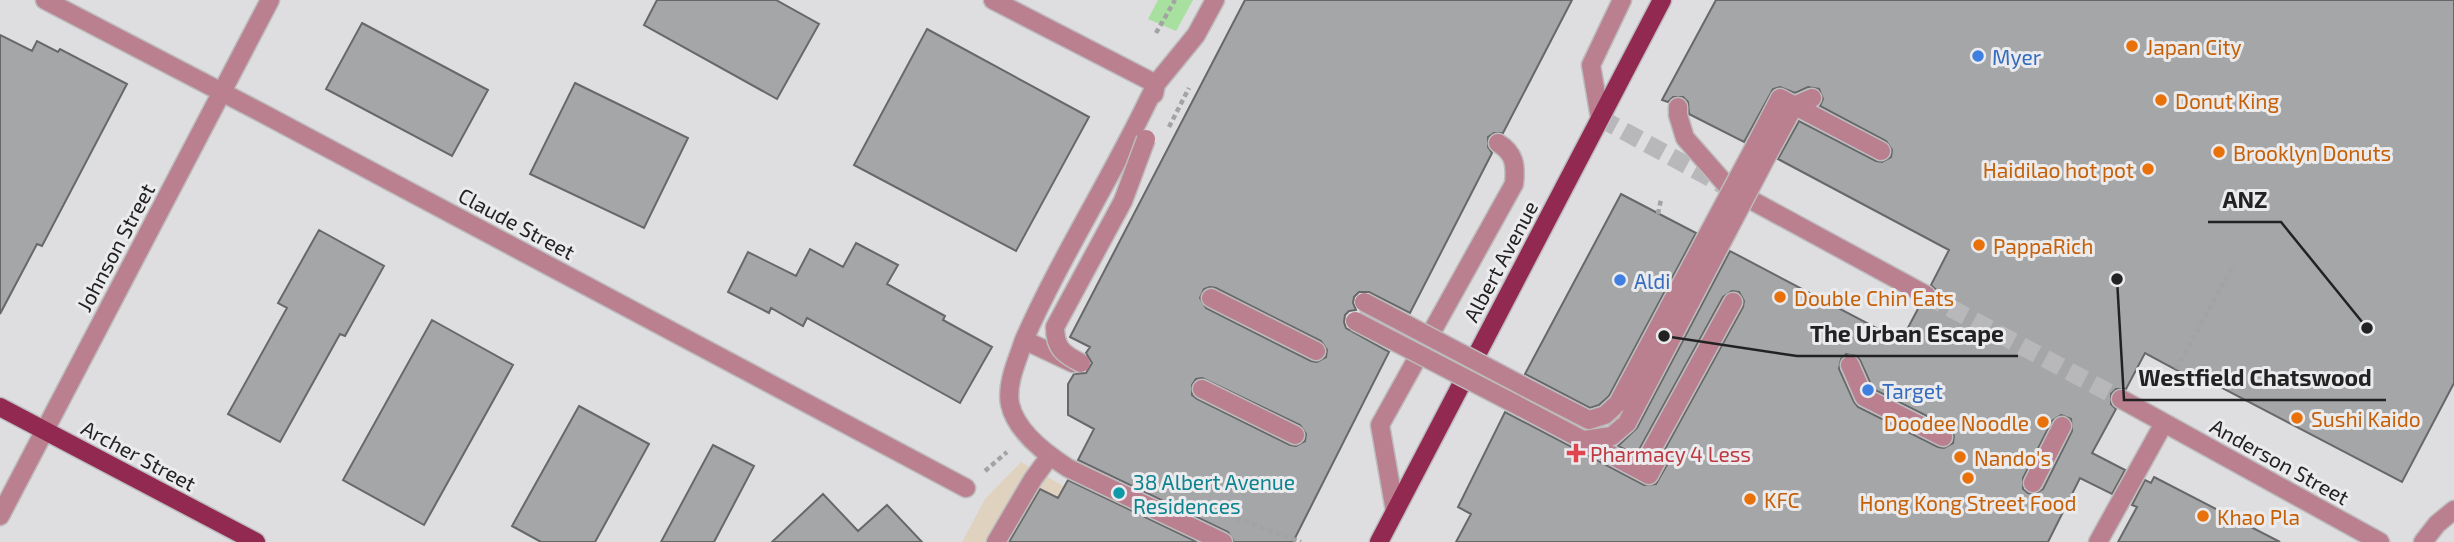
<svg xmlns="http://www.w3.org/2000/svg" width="2454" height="542" viewBox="0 0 2454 542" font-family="'Exo 2',sans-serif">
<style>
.commercial{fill:#dfd3bf}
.green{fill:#a7e09f}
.building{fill:#a5a6a7;stroke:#676869;stroke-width:2;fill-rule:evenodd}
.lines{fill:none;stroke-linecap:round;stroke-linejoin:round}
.minor-tunnel{stroke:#b8b8ba;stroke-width:18;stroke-dasharray:18 9;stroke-linecap:butt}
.minor-casing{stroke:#bcbcbe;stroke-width:21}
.major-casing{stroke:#bcbcbe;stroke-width:21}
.path{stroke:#a3a3a5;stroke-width:4.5;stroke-dasharray:5 3.5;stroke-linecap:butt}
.minor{stroke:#bb8090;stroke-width:18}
.major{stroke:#922950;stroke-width:18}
.minor-bridge-casing{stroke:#bcbcbe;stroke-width:21;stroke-linecap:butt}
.minor-bridge{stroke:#bb8090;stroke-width:18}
.food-dot{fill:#e8710a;stroke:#ebebed;stroke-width:2.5}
.shop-dot{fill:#3f7fe0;stroke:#ebebed;stroke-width:2.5}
.health-dot{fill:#e0444e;stroke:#ebebed;stroke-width:2.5}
.culture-dot{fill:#0f9aa8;stroke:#ebebed;stroke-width:2.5}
.labels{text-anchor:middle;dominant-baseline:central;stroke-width:6;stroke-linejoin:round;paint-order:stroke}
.food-label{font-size:21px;fill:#c56008;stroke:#ebebed;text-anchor:start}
.shop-label{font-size:21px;fill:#366cbe;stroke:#ebebed;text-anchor:start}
.street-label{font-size:21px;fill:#222223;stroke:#ebebed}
.health-label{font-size:21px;fill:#be3a42;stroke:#ebebed;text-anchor:start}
.culture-label{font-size:21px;fill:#0d838f;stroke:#ebebed;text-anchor:start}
.leader{fill:none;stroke:#222223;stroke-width:2.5}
.callout-dot{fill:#222223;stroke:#ebebed;stroke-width:2.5}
.callout-label{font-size:23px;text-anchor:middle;font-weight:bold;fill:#222223;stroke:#ebebed;stroke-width:6;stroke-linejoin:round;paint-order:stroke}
</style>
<rect width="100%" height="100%" fill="#dedee0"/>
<path class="commercial" d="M1021,462L1163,542H962L985,499Z"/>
<path class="green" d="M1158,0H1193L1176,31L1148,19Z"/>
<path class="building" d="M657,0H776L819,24L777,99L644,25Z
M1245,0H1572L1503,133H1494L1488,137V147L1492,153L1410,313L1369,292H1359L1354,297L1353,303L1356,310L1349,311L1345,315L1344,322L1346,328L1389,352L1293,542H1234L1228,532L1078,460L1094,429L1068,415V384L1074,374L1086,373L1092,363L1086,353L1090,347L1070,337ZM1210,287L1216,288L1321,341L1327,350L1326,357L1317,362L1311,361L1206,308L1200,298L1204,289ZM1202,378L1300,425L1306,434L1305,441L1296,446L1290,445L1197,399L1192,395V385L1196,379Z
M1716,0H2454V383L2402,482L2211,382L2208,387L2145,353L2126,389H2116L2111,394V404L2116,409L2092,453L2125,470L2112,494L2080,478L2048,542H1456L1471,514L1458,507L1505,412L1644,485L1656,484L1668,463L1669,457L1665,449L1743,307L1744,301L1739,292L1732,291L1723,297L1640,448V457L1618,446L1637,428L1730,251L1901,341L1920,305H1931L1936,300V290L1931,285L1949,250L1778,159L1799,121L1876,161L1882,162L1891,157L1892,150L1886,141L1820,106L1823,99L1819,89L1808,87L1795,93L1780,87L1773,89L1744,142L1689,114L1688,102L1683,97H1673L1668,102L1662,100ZM1846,354L1856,356L1860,360L1873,389L1949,427L1954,436L1953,443L1944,448L1938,447L1858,407L1854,402L1839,369L1841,359ZM2061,415L2071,419L2072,431L2043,489L2034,494L2028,493L2023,489V478L2052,421Z
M362,23L488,90L452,156L326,89Z
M927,29L1089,117L1016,251L854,165Z
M0,35L32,51L37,41L58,52L60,49L127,84L42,246L37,244L0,314Z
M575,83L688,138L644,228L530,174Z
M1621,194L1696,233L1609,396L1599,405L1590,408L1525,374Z
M319,230L384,266L345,336L340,334L280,442L228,414L287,308L278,303Z
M856,243L898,265L887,284L945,316L943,320L992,347L960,403L807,318L803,326L771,308L769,313L728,292L748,252L796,276L810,249L843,267Z
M432,320L513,365L424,525L343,480Z
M579,406L649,444L595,542H541L512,526Z
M713,445L754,466L714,542H661Z
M2154,477L2280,542H2118L2137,507L2132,505L2145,480L2151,483Z
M1068,480L1197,542H1009L1040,489L1058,498Z
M823,494L858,531L887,505L922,542H772Z"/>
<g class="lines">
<path class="minor-tunnel" d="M1600,118L1725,186
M1926,295L2121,399"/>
<g class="minor-casing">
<path id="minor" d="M45,0L262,113L966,488
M993,0L1156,84C1116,171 1063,252 1024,340L1073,363
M1154,94L1156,84L1196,35L1215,0
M1678,107V115L1685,138L1729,188L1926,295
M1600,118L1591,65L1622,0
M1755,146L1780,98L1881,151
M1768,154L1794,106L1812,98
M1211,298L1316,351
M1024,340C1018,359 1006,383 1010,404C1016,432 1046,454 1068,468L1223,542
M1850,365L1864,397L1943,437
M1523,386L1589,420L1605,415L1618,403
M1202,389L1295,435
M2121,399L2380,542
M1513,403L1649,475L1658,458L1650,453L1733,302
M1584,440L1612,436L1627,423
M2033,483L2062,426
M1395,511L1380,425L1514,184C1516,166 1515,153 1498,143
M0,516L270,0
M996,542L1033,479L1050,456
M2098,542L2164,423
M2423,542L2437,524L2454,510"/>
</g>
<g class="major-casing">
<path id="major" d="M0,407L256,542
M1379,542L1662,0"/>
</g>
<path class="path" d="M1156,33L1175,0
M1169,127L1189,88
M1658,214L1661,199
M2176,369L2234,264
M985,471L1007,452
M1236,518L1301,542"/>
<use href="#minor" class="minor"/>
<use href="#major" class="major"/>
<g class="minor-bridge-casing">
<path id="minor-bridge" d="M1364,302L1523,386
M1355,321L1513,403
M1081,363C1063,354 1055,348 1055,327L1123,201L1146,139
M1618,403L1755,146
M1627,423L1768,154"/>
</g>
<use href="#minor-bridge" class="minor-bridge"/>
</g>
<g class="food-dot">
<circle cx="2132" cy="46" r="7"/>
<circle cx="2161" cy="100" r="7"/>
<circle cx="2219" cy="152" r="7"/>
<circle cx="2148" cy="169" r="7"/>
<circle cx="1979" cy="245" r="7"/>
<circle cx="1780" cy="297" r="7"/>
<circle cx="2297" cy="418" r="7"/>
<circle cx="2043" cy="422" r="7"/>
<circle cx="1960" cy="457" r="7"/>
<circle cx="1968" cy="478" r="7"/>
<circle cx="1750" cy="499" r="7"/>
<circle cx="2203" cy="516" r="7"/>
</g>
<g class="shop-dot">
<circle cx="1978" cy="56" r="7"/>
<circle cx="1620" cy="280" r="7"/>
<circle cx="1868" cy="390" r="7"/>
</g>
<path class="health-dot" d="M1572.5 442.5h7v7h7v7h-7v7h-7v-7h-7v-7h7z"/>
<circle class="culture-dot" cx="1119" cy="493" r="7"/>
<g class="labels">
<g class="food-label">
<text x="2146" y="46">Japan City</text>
<text x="2175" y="100">Donut King</text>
<text x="2233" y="152">Brooklyn Donuts</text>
<text x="2134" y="169" text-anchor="end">Haidilao hot pot</text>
<text x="1993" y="245">PappaRich</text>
<text x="1794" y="297">Double Chin Eats</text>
<text x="2311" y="418">Sushi Kaido</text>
<text x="2029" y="422" text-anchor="end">Doodee Noodle</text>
<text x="1974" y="457">Nando's</text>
<text x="1764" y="499">KFC</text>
<text x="1968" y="502" text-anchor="middle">Hong Kong Street Food</text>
<text x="2217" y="516">Khao Pla</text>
</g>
<g class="shop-label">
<text x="1992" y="56">Myer</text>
<text x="1634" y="280">Aldi</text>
<text x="1882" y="390">Target</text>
</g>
<g class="street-label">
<text transform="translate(517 223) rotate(28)">Claude Street</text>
<text transform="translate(115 247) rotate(-62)">Johnson Street</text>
<text transform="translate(1500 261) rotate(-62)">Albert Avenue</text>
<text transform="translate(139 455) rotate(28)">Archer Street</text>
<text transform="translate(2280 461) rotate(29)">Anderson Street</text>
</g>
<g class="health-label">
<text x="1590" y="453">Pharmacy 4 Less</text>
</g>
<g class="culture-label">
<text x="1133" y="481">38 Albert Avenue<tspan x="1133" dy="24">Residences</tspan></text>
</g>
</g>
<path class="leader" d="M2367 328L2281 222H2208M1664 336L1797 356H2018M2117 279L2124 400H2386"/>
<g class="callout-dot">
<circle cx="2367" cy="328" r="7"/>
<circle cx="1664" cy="336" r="7"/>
<circle cx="2117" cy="279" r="7"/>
</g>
<g class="callout-label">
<text x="2245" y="208">ANZ</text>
<text x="1907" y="342">The Urban Escape</text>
<text x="2255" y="386">Westfield Chatswood</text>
</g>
</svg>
